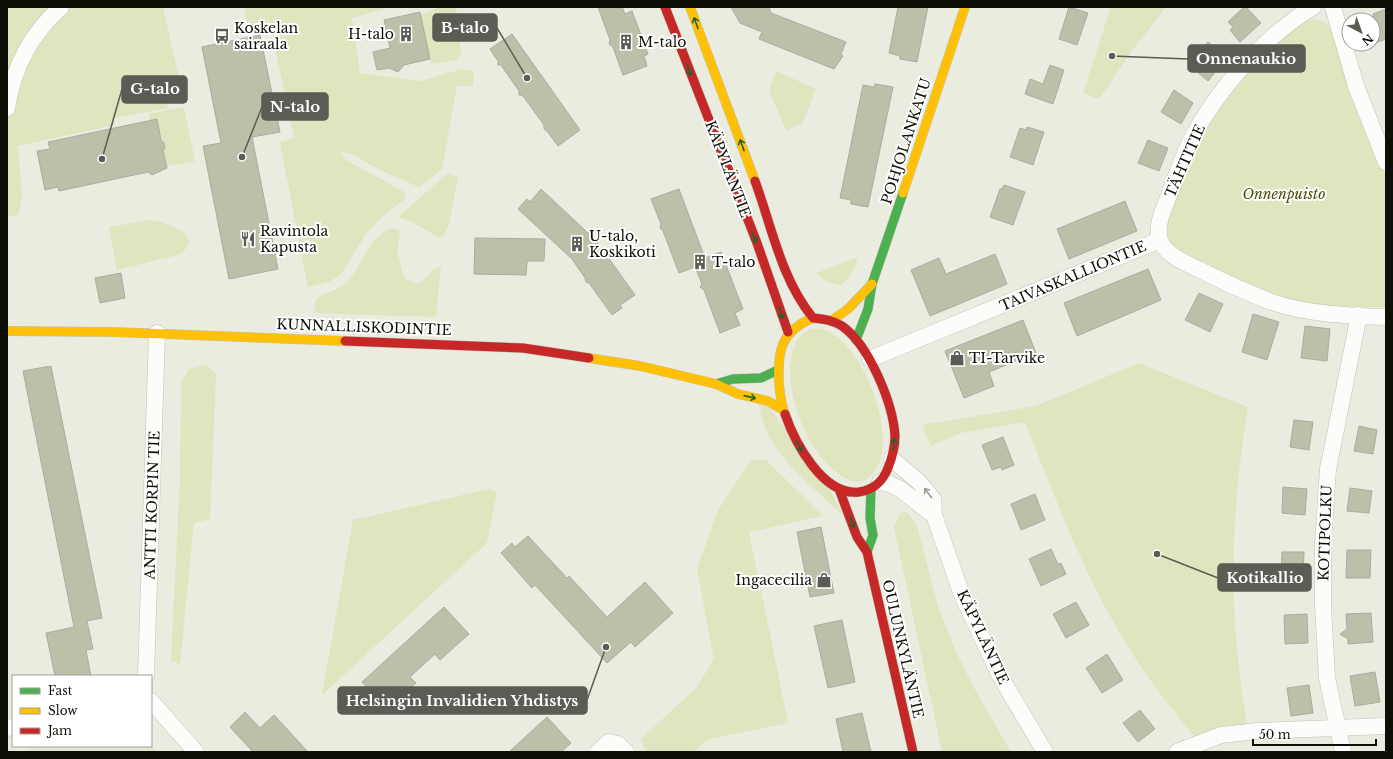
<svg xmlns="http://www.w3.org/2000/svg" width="1393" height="759" viewBox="0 0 1393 759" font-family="'Libre Baskerville',serif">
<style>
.built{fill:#e4e7d1}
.green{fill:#e0e4bf}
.building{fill:#bdbfa8;stroke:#abaca3}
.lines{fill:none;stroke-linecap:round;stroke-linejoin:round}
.street-casing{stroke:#c0c2b8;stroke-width:17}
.fast-casing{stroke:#c0c2b8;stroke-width:10}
.slow-casing{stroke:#c0c2b8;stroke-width:10}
.jam-casing{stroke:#c0c2b8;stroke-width:10}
.street{stroke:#fcfcfa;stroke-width:16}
.fast{stroke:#4caf50;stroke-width:9}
.slow{stroke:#ffc107;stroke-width:9}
.jam{stroke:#c62828;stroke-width:9}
.oneway{stroke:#2d5f2c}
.oneway2{stroke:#9d9d99}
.labels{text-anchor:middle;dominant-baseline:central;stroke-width:4;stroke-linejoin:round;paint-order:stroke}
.poi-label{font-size:14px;fill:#0e0f07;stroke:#fff;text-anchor:start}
.street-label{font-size:14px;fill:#0e0f07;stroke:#fff}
.park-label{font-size:14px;font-style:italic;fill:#4a4e08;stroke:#fff}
.leader{fill:none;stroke:#5b5c53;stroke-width:1.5}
.callout-dot{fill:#5b5c53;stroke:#fff;stroke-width:1.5}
.callout{fill:#5b5c53;stroke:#5b5c53;stroke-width:1.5}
.callout-label{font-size:15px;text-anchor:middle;font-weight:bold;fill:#fff}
</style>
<rect width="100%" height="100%" fill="#eaecdf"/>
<path class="built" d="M151,745L157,752H30L25,746Z"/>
<path class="green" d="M7,7H163L180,83L164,87L168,108L114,118L115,125L18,146L22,197L18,215L7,217Z
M244,7H392L352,18L360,73L421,81L462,69L472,71L474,75L473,86H457L442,169L419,187L382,171L350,153L339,152L346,160L401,190L406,195L405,199L381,218L366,234L341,274L329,282L308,287L280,142L294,138L270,23L248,26Z
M440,7H456L461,54L456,60L431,64L421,15Z
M1111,7H1166L1134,48L1099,99L1083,93Z
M1314,19L1320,20L1331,27L1359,117L1386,176V307H1331L1301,303L1242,284L1173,248L1167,236L1166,226L1169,213C1179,188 1189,158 1201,134C1223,90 1265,53 1303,22Z
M776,71L816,89L802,124L786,130L769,91Z
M184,107L195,161L167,166L163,150L165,148L164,143L161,140L157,119L150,121L149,114Z
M447,174L458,177L449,225L443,236L438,237L410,221L398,217Z
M151,220C168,223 208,236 178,255L117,270L109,227Z
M391,228L398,229L400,233L397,251L404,278L418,284L436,268L441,267L436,317L314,313L316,299C326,292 340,290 348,281C364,263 368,238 391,228Z
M857,257C857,267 849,281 840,285C832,284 822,280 817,273Z
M810,329C813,329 818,328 822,329C862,339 901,439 874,472C870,476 868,479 862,481C854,483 846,479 839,474C806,453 775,375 798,339C801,335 806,332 810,329Z
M1139,363L1248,407C1234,490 1229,576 1238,660C1240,682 1244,704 1247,726L1194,736C1172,709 1150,682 1132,653C1086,581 1056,500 1025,422L961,433L931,446L922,425L1036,406Z
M206,365L216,374L210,519L194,523L180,664L171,661L180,477L181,383L189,369Z
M759,404L769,407L831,491L843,516C810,482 765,454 759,404Z
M751,460H766L823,516L749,532L788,723L706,740L694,752H646L641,739L697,687L714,659L697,569L718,510Z
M489,489L497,492L487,543L322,695L353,520Z
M903,512L908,513L917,526L938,607L956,652L974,688L1011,752H942L894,527L899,515Z"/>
<path class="building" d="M598,7H622L625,14L632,11L648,54L644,56L647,66L623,75L613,47L609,44L610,40Z
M731,7H769L771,13L846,42L841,54L843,56L834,69L759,39L762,32L740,23Z
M898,7H928L917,62L900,59V56L889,53Z
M1069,7L1088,13L1077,45L1059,39Z
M1244,7H1246L1261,23L1240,42L1230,30L1233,27L1228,22Z
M1386,9V39L1373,44V14Z
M420,12L430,59L404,65L398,72L389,68L377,70L373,52L390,48L384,20Z
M512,34L580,130L558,146L547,131L544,129V125L523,96L519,95V91L501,65H498V61L490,49Z
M260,35L280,132L252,137L278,269L229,279L203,146L221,143L202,47Z
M1208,42L1227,57L1208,81L1189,65Z
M1050,65L1064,70L1053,104L1025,94L1030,79L1043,84Z
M875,84L893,87L868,207L851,204V200L840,198L863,85L874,87Z
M1174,90L1193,103L1181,124L1161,112Z
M157,119L161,140L164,143L165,148L163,150L167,168L152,175L148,172L59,191L58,187L45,190L37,151L50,149L48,142Z
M1027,127L1044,132L1033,165L1010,157L1020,128L1026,130Z
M1148,140L1168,148L1159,171L1138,163Z
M1004,185L1025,192L1013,225L990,217L1000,189H1002Z
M541,189L588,233L590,232L635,295L620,305L622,308L612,315L589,283L586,282L585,278L572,259L518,209L527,199L530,202Z
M679,189L705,258L721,252L743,309L735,313L740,325L720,333L704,290L700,287L702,284L695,267L679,273L663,231L660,228L661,224L651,199Z
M1125,201L1137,231L1069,259L1057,229Z
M475,238L545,239L544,261H527L526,275L474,274Z
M995,254L1007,284L930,316L911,270L939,258L946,274Z
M1148,269L1161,300L1077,336L1064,303Z
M121,273L125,298L100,303L95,278Z
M1199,293L1223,304L1210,332L1185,320Z
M1253,314L1279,322L1267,360L1242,352Z
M1023,320L1036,353L989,372L994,386L964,398L945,351Z
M1305,326L1330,329L1327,361L1301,358Z
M51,366L102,618L87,621L93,649L86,650L91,676H55L46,633L74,627L23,371Z
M1294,420L1313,422L1309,450L1290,447Z
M1359,426L1377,430L1373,454L1354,451Z
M1003,437L1014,465L1002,470L1001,467L992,470L982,445Z
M1283,487L1307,489L1305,515L1282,513Z
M1350,488L1372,491L1369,513L1347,511Z
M1035,494L1045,520L1021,530L1011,504Z
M821,527L834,593L810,597L797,532Z
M528,536L567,578L569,576L607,617L645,582L673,613L635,647L631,642L607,663L535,585L532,588L501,553L512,543L515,547Z
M1051,549L1058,564L1061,563L1066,574L1041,586L1029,559Z
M1347,550H1371L1370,578H1346Z
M1282,552H1304L1303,577H1281Z
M1076,602L1089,625L1066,638L1053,614Z
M444,607L469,634L440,660L435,654L410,677L416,683L387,709L362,682Z
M1371,613L1373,642L1348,644V639L1340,634L1347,629L1346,614Z
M1307,614L1308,643L1285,644L1284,615Z
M842,620L855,682L828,688L814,626Z
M1107,654L1123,680L1102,693L1086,668Z
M1375,672L1380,702L1355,706L1350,676Z
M1309,685L1313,713L1291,716L1287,688Z
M1140,710L1155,729L1138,742L1123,723Z
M245,712L260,728L274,715L308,752H253L230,727Z
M862,713L871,752H843L836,719Z
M547,717L571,743L561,752H509Z"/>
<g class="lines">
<g class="street-casing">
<path id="street" d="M1313,7C1265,36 1217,89 1191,140C1183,157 1176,175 1170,193C1165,206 1155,225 1160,240C1166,256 1186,263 1200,270C1224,282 1249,294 1275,303C1307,314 1352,316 1386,317
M1333,7L1356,86L1386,162
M7,108C13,68 31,34 61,7
M870,359L1160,240
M892,459L919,482L933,499L934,515L962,595L1000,676L1045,752
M880,482C904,485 915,504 934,515
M146,676L157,333
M151,701L196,752
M7,728L13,727
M598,752L609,742L618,744L626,752
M1177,752L1221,735L1258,731L1386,726
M1343,752L1327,678L1323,606V543L1328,469L1359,315"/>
</g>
<g class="fast-casing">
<path id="fast" d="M856,340L868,309L872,284L903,193
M716,384L733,379L761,378L778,370
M867,552L873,535L870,518L871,489"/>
</g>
<g class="slow-casing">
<path id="slow" d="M690,7L755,181
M903,193L965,7
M831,321L848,309L872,284
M7,331L113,332L345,341
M589,358L640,366L716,384L738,394L768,401L783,410
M785,414C781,404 780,394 779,384C777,351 781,331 813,318"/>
</g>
<g class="jam-casing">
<path id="jam" d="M665,7L757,243L788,332
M755,181C772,227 781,279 813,318
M345,341L523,348L589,358
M785,414C795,443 823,496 859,492C873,490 883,481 888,468C892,458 895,446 895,436C893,403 869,345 842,326C833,320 823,319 813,318
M839,489L857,537L867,552L913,752"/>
</g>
<use href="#street" class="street"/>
<use href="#fast" class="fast"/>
<use href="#slow" class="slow"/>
<use href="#jam" class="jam"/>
</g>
<defs><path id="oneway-shaft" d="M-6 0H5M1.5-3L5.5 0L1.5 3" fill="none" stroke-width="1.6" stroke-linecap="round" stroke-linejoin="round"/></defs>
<g class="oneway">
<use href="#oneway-shaft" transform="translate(696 23) rotate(-110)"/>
<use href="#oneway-shaft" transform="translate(689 70) rotate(69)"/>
<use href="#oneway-shaft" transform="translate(742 145) rotate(-110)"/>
<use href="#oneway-shaft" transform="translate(754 237) rotate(68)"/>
<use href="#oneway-shaft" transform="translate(781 313) rotate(72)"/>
<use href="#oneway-shaft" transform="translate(750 397) rotate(13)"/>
<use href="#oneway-shaft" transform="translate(894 444) rotate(-87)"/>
<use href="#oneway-shaft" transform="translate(799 446) rotate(60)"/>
<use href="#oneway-shaft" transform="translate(852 522) rotate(70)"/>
</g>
<use class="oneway2" href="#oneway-shaft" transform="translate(928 493) rotate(-127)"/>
<defs>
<g id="building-bare" transform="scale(1.2)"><path d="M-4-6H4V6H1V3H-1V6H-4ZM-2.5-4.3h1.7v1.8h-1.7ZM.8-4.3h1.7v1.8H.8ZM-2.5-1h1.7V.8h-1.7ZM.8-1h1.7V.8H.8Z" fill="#5b5c53" stroke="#fff" stroke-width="2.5" paint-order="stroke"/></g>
<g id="bus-bare" transform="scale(1.2)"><path d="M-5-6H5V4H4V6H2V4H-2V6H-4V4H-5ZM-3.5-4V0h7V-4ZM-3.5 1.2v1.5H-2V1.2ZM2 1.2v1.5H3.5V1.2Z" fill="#5b5c53" stroke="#fff" stroke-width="2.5" paint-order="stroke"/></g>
<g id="restaurant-bare" transform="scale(1.2)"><path d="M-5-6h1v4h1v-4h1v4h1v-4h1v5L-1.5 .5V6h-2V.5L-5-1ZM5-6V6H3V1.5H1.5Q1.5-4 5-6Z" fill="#5b5c53" stroke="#fff" stroke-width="2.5" paint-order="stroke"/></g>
<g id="shop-bare" transform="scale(1.2)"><path d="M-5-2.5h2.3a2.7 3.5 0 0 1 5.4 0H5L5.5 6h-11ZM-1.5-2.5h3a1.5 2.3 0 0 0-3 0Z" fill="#5b5c53" stroke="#fff" stroke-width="2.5" paint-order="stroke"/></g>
</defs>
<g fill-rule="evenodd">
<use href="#building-bare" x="406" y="34"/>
<use href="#bus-bare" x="222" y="36"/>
<use href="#building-bare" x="626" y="42"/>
<use href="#restaurant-bare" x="248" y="239"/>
<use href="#building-bare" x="577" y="244"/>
<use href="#building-bare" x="700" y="262"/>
<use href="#shop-bare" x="957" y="358"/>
<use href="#shop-bare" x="824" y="580"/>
</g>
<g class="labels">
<g class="poi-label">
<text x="234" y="28">Koskelan<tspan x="234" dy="16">sairaala</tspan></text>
<text x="394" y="34" text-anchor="end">H-talo</text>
<text x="638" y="42">M-talo</text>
<text x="260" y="231">Ravintola<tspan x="260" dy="16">Kapusta</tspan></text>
<text x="589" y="236">U-talo,<tspan x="589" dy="16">Koskikoti</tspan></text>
<text x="712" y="262">T-talo</text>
<text x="969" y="358">TI-Tarvike</text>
<text x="812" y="580" text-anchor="end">Ingacecilia</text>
</g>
<g class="street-label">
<text transform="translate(906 141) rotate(-72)">POHJOLANKATU</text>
<text transform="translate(1185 161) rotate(-66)">TÄHTITIE</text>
<text transform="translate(728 169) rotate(69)">KÄPYLÄNTIE</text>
<text transform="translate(1073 276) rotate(-23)">TAIVASKALLIONTIE</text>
<text transform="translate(364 327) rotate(2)">KUNNALLISKODINTIE</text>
<text transform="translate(152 505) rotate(-88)">ANTTI KORPIN TIE</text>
<text transform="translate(1325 533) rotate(-88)">KOTIPOLKU</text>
<text transform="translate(983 637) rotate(65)">KÄPYLÄNTIE</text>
<text transform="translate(903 649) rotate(77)">OULUNKYLÄNTIE</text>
</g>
<g class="park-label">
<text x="1284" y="194">Onnenpuisto</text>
</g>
</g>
<path class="leader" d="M527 78L497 28M1112 56L1188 59M102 159L122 89M242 157L262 107M1157 554L1218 578M606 647L587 700"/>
<g class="callout-dot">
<circle cx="527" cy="78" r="4"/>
<circle cx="1112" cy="56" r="4"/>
<circle cx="102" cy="159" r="4"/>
<circle cx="242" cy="157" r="4"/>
<circle cx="1157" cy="554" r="4"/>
<circle cx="606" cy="647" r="4"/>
</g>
<g class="callout">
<rect x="433" y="14" width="64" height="27" rx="4"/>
<rect x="1188" y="45" width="117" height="27" rx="4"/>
<rect x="122" y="76" width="65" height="27" rx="4"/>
<rect x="262" y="93" width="66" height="27" rx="4"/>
<rect x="1218" y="564" width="93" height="27" rx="4"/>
<rect x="338" y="687" width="249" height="27" rx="4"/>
</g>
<g class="callout-label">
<text x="465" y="33">B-talo</text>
<text x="1246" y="64">Onnenaukio</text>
<text x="155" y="94">G-talo</text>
<text x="295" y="112">N-talo</text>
<text x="1265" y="583">Kotikallio</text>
<text x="462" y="706">Helsingin Invalidien Yhdistys</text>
</g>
<rect width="1393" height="759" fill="none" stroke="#0e0f07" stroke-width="16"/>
<rect x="12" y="675" width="140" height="72" fill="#ffffff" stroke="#9f9f9c"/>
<rect x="20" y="688" width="20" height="6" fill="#4caf50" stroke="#9f9f9c"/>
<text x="48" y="695" font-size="12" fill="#0e0f07">Fast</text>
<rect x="20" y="708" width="20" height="6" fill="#ffc107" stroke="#9f9f9c"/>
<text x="48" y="715" font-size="12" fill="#0e0f07">Slow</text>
<rect x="20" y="728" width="20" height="6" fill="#c62828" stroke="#9f9f9c"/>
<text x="48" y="735" font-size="12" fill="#0e0f07">Jam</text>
<g transform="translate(1361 32) rotate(139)"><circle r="19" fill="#ffffff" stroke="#9f9f9c"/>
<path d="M0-3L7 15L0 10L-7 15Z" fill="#5b5c53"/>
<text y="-6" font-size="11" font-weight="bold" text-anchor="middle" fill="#0e0f07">N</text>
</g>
<path d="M1253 739v6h123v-6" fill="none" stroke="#0e0f07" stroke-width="2"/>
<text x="1259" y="739" font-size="12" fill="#0e0f07" stroke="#ffffff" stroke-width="3" paint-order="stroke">50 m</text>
</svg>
